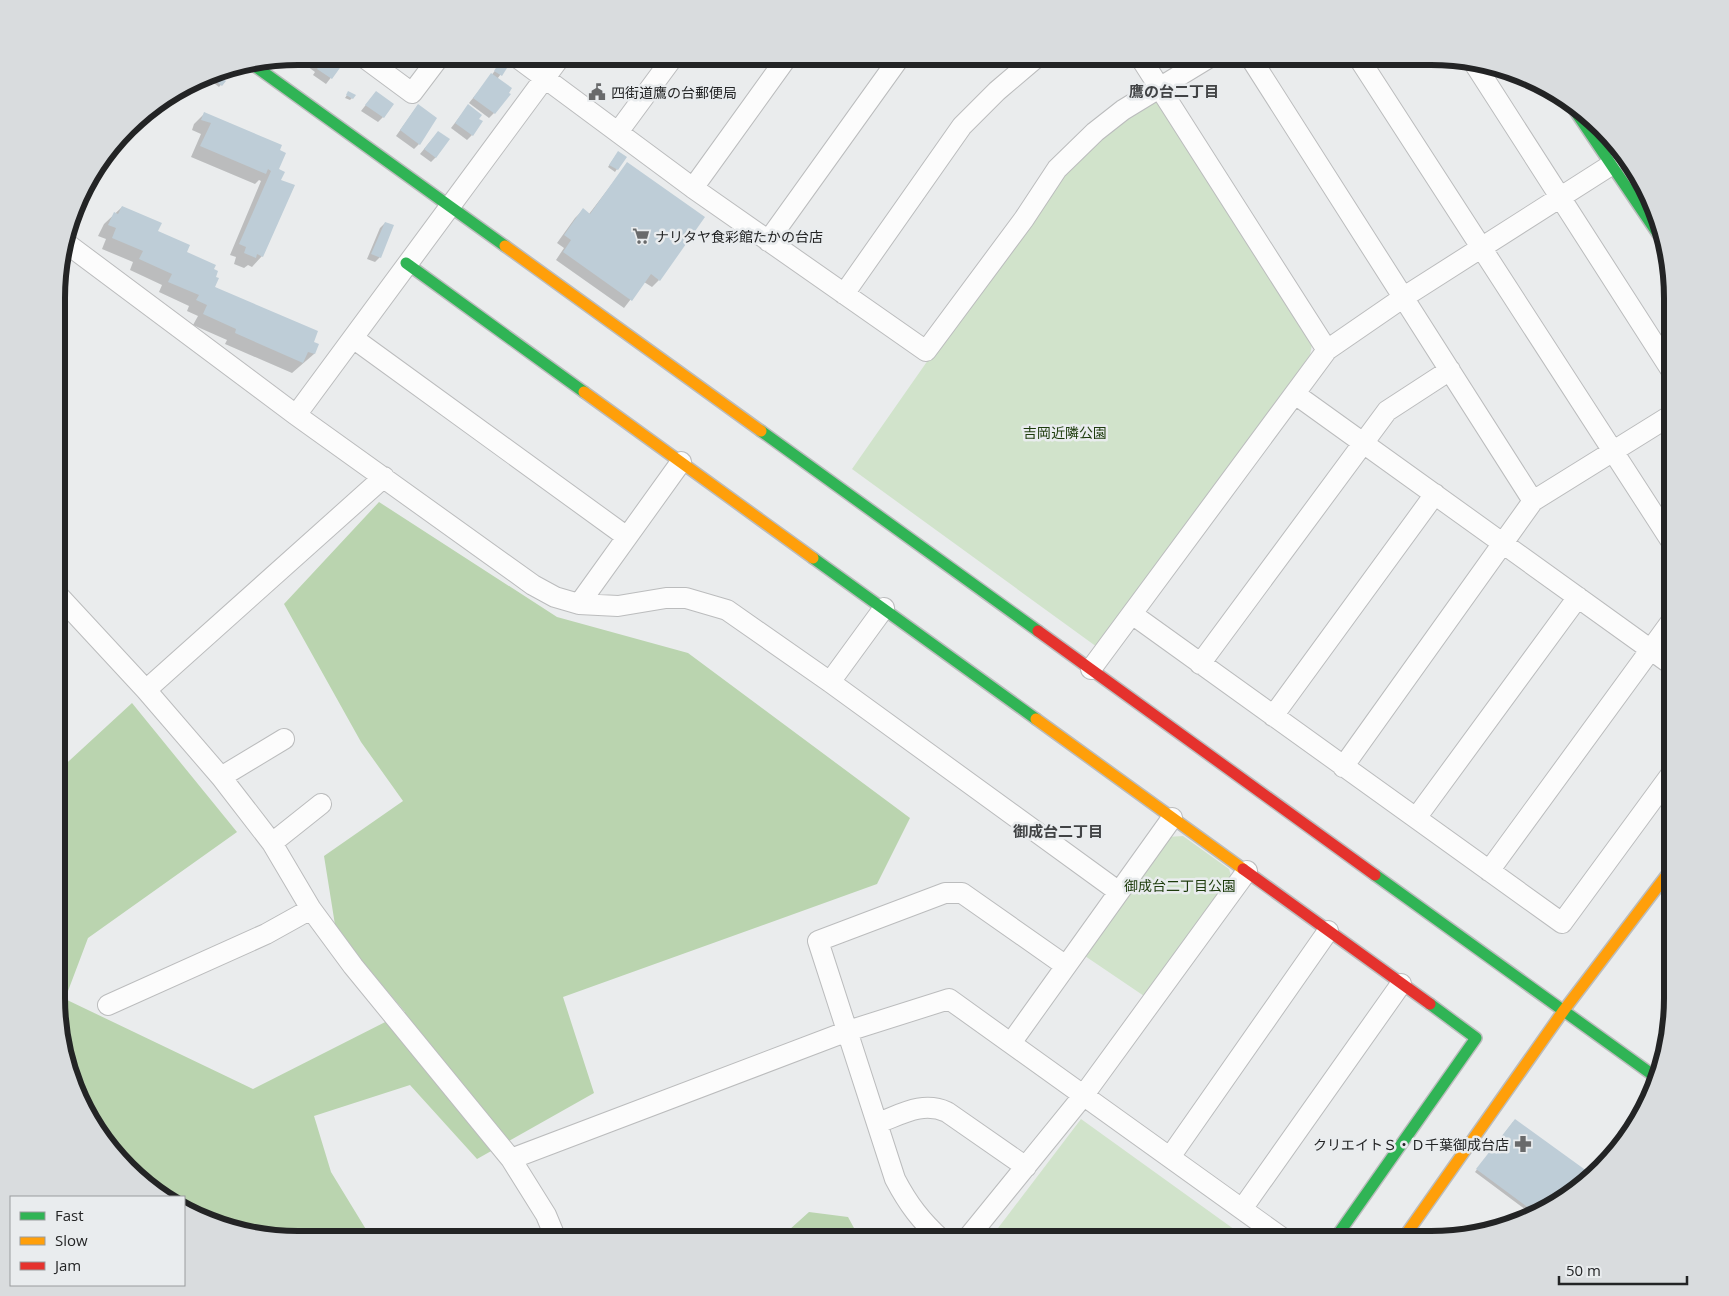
<svg xmlns="http://www.w3.org/2000/svg" width="1729" height="1296" viewBox="0 0 1729 1296" font-family="'Open Sans','Noto Sans JP',sans-serif">
<style>
.green{fill:#d1e3cb}
.forest{fill:#bad4af}
.shadow{fill:#0003}
.building{fill:#becdd7}
.lines{fill:none;stroke-linecap:round;stroke-linejoin:round}
.street-casing{stroke:#bbbcbd;stroke-width:22}
.fast-casing{stroke:#bbbcbd;stroke-width:14}
.slow-casing{stroke:#bbbcbd;stroke-width:14}
.jam-casing{stroke:#bbbcbd;stroke-width:14}
.street{stroke:#fcfcfc;stroke-width:20}
.fast{stroke:#30b455;stroke-width:11}
.slow{stroke:#ff9f0a;stroke-width:11}
.jam{stroke:#e5322d;stroke-width:11}
.labels{text-anchor:middle;dominant-baseline:central;stroke-width:5;stroke-linejoin:round;paint-order:stroke}
.poi-label{font-size:14px;fill:#232425;stroke:#e9ecee;text-anchor:start}
.park-label{font-size:14px;fill:#1d3b0c;stroke:#e9ecee}
.neighbourhood-label{font-size:15px;font-weight:bold;fill:#414345;stroke:#e9ecee}
.rim{fill:none;stroke:#232425;stroke-width:6}
</style>
<rect width="100%" height="100%" fill="#eaeced"/>
<path class="green" d="M1158,100L1313,339L1310,355L1097,647L852,469L926,363L1064,175L1123,120Z
M1183,836L1229,869L1232,879L1147,998L1085,956L1167,837Z
M1081,1119L1249,1240H989Z"/>
<path class="forest" d="M379,502L557,617L688,653L910,818L877,884L563,997L594,1093L477,1159L410,1085L314,1116L331,1172L367,1231V1239H283L206,1221L184,1208V1197H167L139,1180L81,1105L57,1014V772L132,703L237,832L88,938L65,999L253,1089L405,1012L336,931L324,856L403,801L361,742L284,604Z
M809,1212L848,1217L860,1239H779Z"/>
<path class="shadow" d="M303,56L297,63L289,58L298,56Z
M314,56L346,58L326,84L313,75L315,72L307,66Z
M498,67L505,69L497,79L494,113L489,118L469,103Z
M213,73L224,81L219,87L206,77Z
M376,92L383,117L378,122L361,111Z
M347,95L352,98L350,100L345,98Z
M418,105L419,144L414,149L396,136Z
M468,106L477,119L472,135L467,140L451,128Z
M205,113L277,170L280,180L262,256L252,267L248,265L244,268L234,264L236,257L230,255L261,181L259,180L255,184L191,157L201,134L192,130L194,124Z
M438,132L436,157L431,162L420,154Z
M616,155L625,157L615,172L608,167Z
M628,163L659,280L652,287L644,282L624,308L556,260L564,248L557,243L575,218L583,210L589,214Z
M91,174L94,175L90,186L89,198L78,209Z
M122,207L185,252L214,287L318,345L314,354L292,373L225,344L227,340L193,325L198,316L187,311L189,306L159,292L162,285L130,270L133,262L102,249L106,239L98,236L104,224Z
M385,223L380,257L375,262L367,259L380,228Z
M1513,1122L1590,1174L1538,1215L1534,1216L1475,1172Z"/>
<path class="building" d="M314,56H345L347,58L332,79L317,69L319,66L311,61Z
M499,63L507,68L502,76L494,71Z
M215,72L226,81L222,86L209,76Z
M491,73L512,88L509,93L511,94L495,114L473,98Z
M348,91L356,95L353,99L346,95Z
M376,91L394,104L384,118L365,105Z
M418,104L437,118L420,145L400,130Z
M468,104L482,115L479,119L483,121L473,136L455,123Z
M204,112L282,145L280,150L286,153L279,169L285,172L281,180L295,185L263,257L257,254L256,258L244,253L246,247L239,244L271,171L268,169L266,174L200,146L211,123L201,120Z
M438,131L450,139L436,158L424,149Z
M618,151L627,157L618,170L609,165Z
M627,162L705,217L660,281L651,274L632,301L563,252L571,240L564,235L583,208L590,214Z
M92,173L96,175L91,185L95,187L90,199L82,196Z
M122,206L162,223L158,231L190,245L187,252L216,265L214,269L218,271L216,277L219,278L215,287L318,331L314,342L319,344L315,354L308,352L303,363L235,333L236,329L203,314L207,305L196,300L199,295L168,282L172,274L139,259L143,251L112,238L116,228L108,225L114,212L118,214Z
M385,222L394,225L381,258L371,254Z
M1515,1119L1591,1174L1538,1215L1476,1169Z"/>
<g class="lines">
<g class="street-casing">
<path id="street" d="M362,56L412,93L440,56
M515,56L693,188L926,351L1024,219L1057,169L1095,132L1123,110L1210,57
M1140,57L1327,350
M1250,57L1533,501
M1358,57L1673,544
M1474,63L1673,373
M618,132L674,56
M693,188L788,56
M768,241L900,57
M66,243L296,415L533,585L555,597L579,604L618,606L666,598H686L727,610L830,682L1119,892
M844,294L962,126L997,91L1037,57
M353,338L627,537
M1295,394L1672,665
M296,415L561,56
M58,595L146,690L221,777L272,843L311,909L353,966L511,1159L546,1215L556,1239
M579,604L681,462
M1132,614L1562,923L1672,773
M1200,664L1387,411L1450,370
M1091,669L1327,350L1404,297L1611,165
M830,682L884,608
M146,690L384,477
M1273,716L1435,494
M1343,767L1533,501L1673,414
M221,777L284,739
M1416,818L1578,597
M272,843L321,804
M1489,871L1673,619
M108,1005L266,934L311,909
M1011,1043L1172,818
M878,1123C902,1114 923,1101 947,1112L1026,1167
M1170,1157L1328,931
M511,1159L848,1031L949,999L1285,1240
M1242,1209L1401,984
M942,1240C921,1221 908,1204 895,1179L818,941L945,893H962L1066,966
M966,1240L1083,1096L1247,871"/>
</g>
<g class="fast-casing">
<path id="fast" d="M252,64L505,246
M1571,105L1658,234
M406,263L584,392
M761,431L1038,631
M813,558L1036,719
M1375,875L1657,1078
M1334,1240L1476,1038L1430,1004"/>
</g>
<g class="slow-casing">
<path id="slow" d="M505,246L761,431
M584,392L813,558
M1036,719L1243,869
M1402,1240L1564,1010L1672,868"/>
</g>
<g class="jam-casing">
<path id="jam" d="M1038,631L1375,875
M1243,869L1430,1004"/>
</g>
<use href="#street" class="street"/>
<use href="#fast" class="fast"/>
<use href="#slow" class="slow"/>
<use href="#jam" class="jam"/>
</g>
<defs>
<g id="civic-bare" transform="scale(1.35)"><path d="M-.6-6.5H3V-4.5H.6V-3L4-1V1h2V6H-6V1h2V-1L-.6-3ZM-1.2 2.5V6h2.4V2.5Z" fill="#696a6b" stroke="#e9ecee" stroke-width="2.5" paint-order="stroke"/></g>
<g id="supermarket-bare" transform="scale(1.35)"><path d="M-6-5.5h2.5l.6 2H6L4.5 2H-2.5L-4.4-4H-6ZM-1.5 3.2a1.3 1.3 0 1 0 .1 0ZM3 3.2a1.3 1.3 0 1 0 .1 0Z" fill="#696a6b" stroke="#e9ecee" stroke-width="2.5" paint-order="stroke"/></g>
<g id="pharmacy-bare" transform="scale(1.35)"><path d="M-2-6h4v4h4v4h-4v4h-4v-4h-4v-4h4Z" fill="#696a6b" stroke="#e9ecee" stroke-width="2.5" paint-order="stroke"/></g>
</defs>
<g fill-rule="evenodd">
<use href="#civic-bare" x="597" y="92"/>
<use href="#supermarket-bare" x="641" y="236"/>
<use href="#pharmacy-bare" x="1523" y="1144"/>
</g>
<g class="labels">
<g class="poi-label">
<text x="611" y="92">四街道鷹の台郵便局</text>
<text x="655" y="236">ナリタヤ食彩館たかの台店</text>
<text x="1509" y="1144" text-anchor="end">クリエイトＳ・Ｄ千葉御成台店</text>
</g>
<g class="park-label">
<text x="1065" y="432">吉岡近隣公園</text>
<text x="1180" y="885">御成台二丁目公園</text>
</g>
<g class="neighbourhood-label">
<text x="1174" y="91">鷹の台二丁目</text>
<text x="1058" y="831">御成台二丁目</text>
</g>
</g>
<path d="M0 0H1729V1296H0ZM298 65H1431A233 233 0 0 1 1664 298V998A233 233 0 0 1 1431 1231H298A233 233 0 0 1 65 998V298A233 233 0 0 1 298 65Z" fill="#d9dcde" fill-rule="evenodd"/>
<path class="rim" d="M298 65H1431A233 233 0 0 1 1664 298V998A233 233 0 0 1 1431 1231H298A233 233 0 0 1 65 998V298A233 233 0 0 1 298 65Z"/>
<rect x="10" y="1196" width="175" height="90" fill="#e9ecee" stroke="#9a9c9e"/>
<rect x="20" y="1212" width="25" height="8" fill="#30b455" stroke="#9a9c9e"/>
<text x="55" y="1221" font-size="15" fill="#232425">Fast</text>
<rect x="20" y="1237" width="25" height="8" fill="#ff9f0a" stroke="#9a9c9e"/>
<text x="55" y="1246" font-size="15" fill="#232425">Slow</text>
<rect x="20" y="1262" width="25" height="8" fill="#e5322d" stroke="#9a9c9e"/>
<text x="55" y="1271" font-size="15" fill="#232425">Jam</text>
<path d="M1559 1276v8h128v-8" fill="none" stroke="#232425" stroke-width="2.5"/>
<text x="1566" y="1276" font-size="15" fill="#232425" stroke="#e9ecee" stroke-width="4" paint-order="stroke">50 m</text>
</svg>
